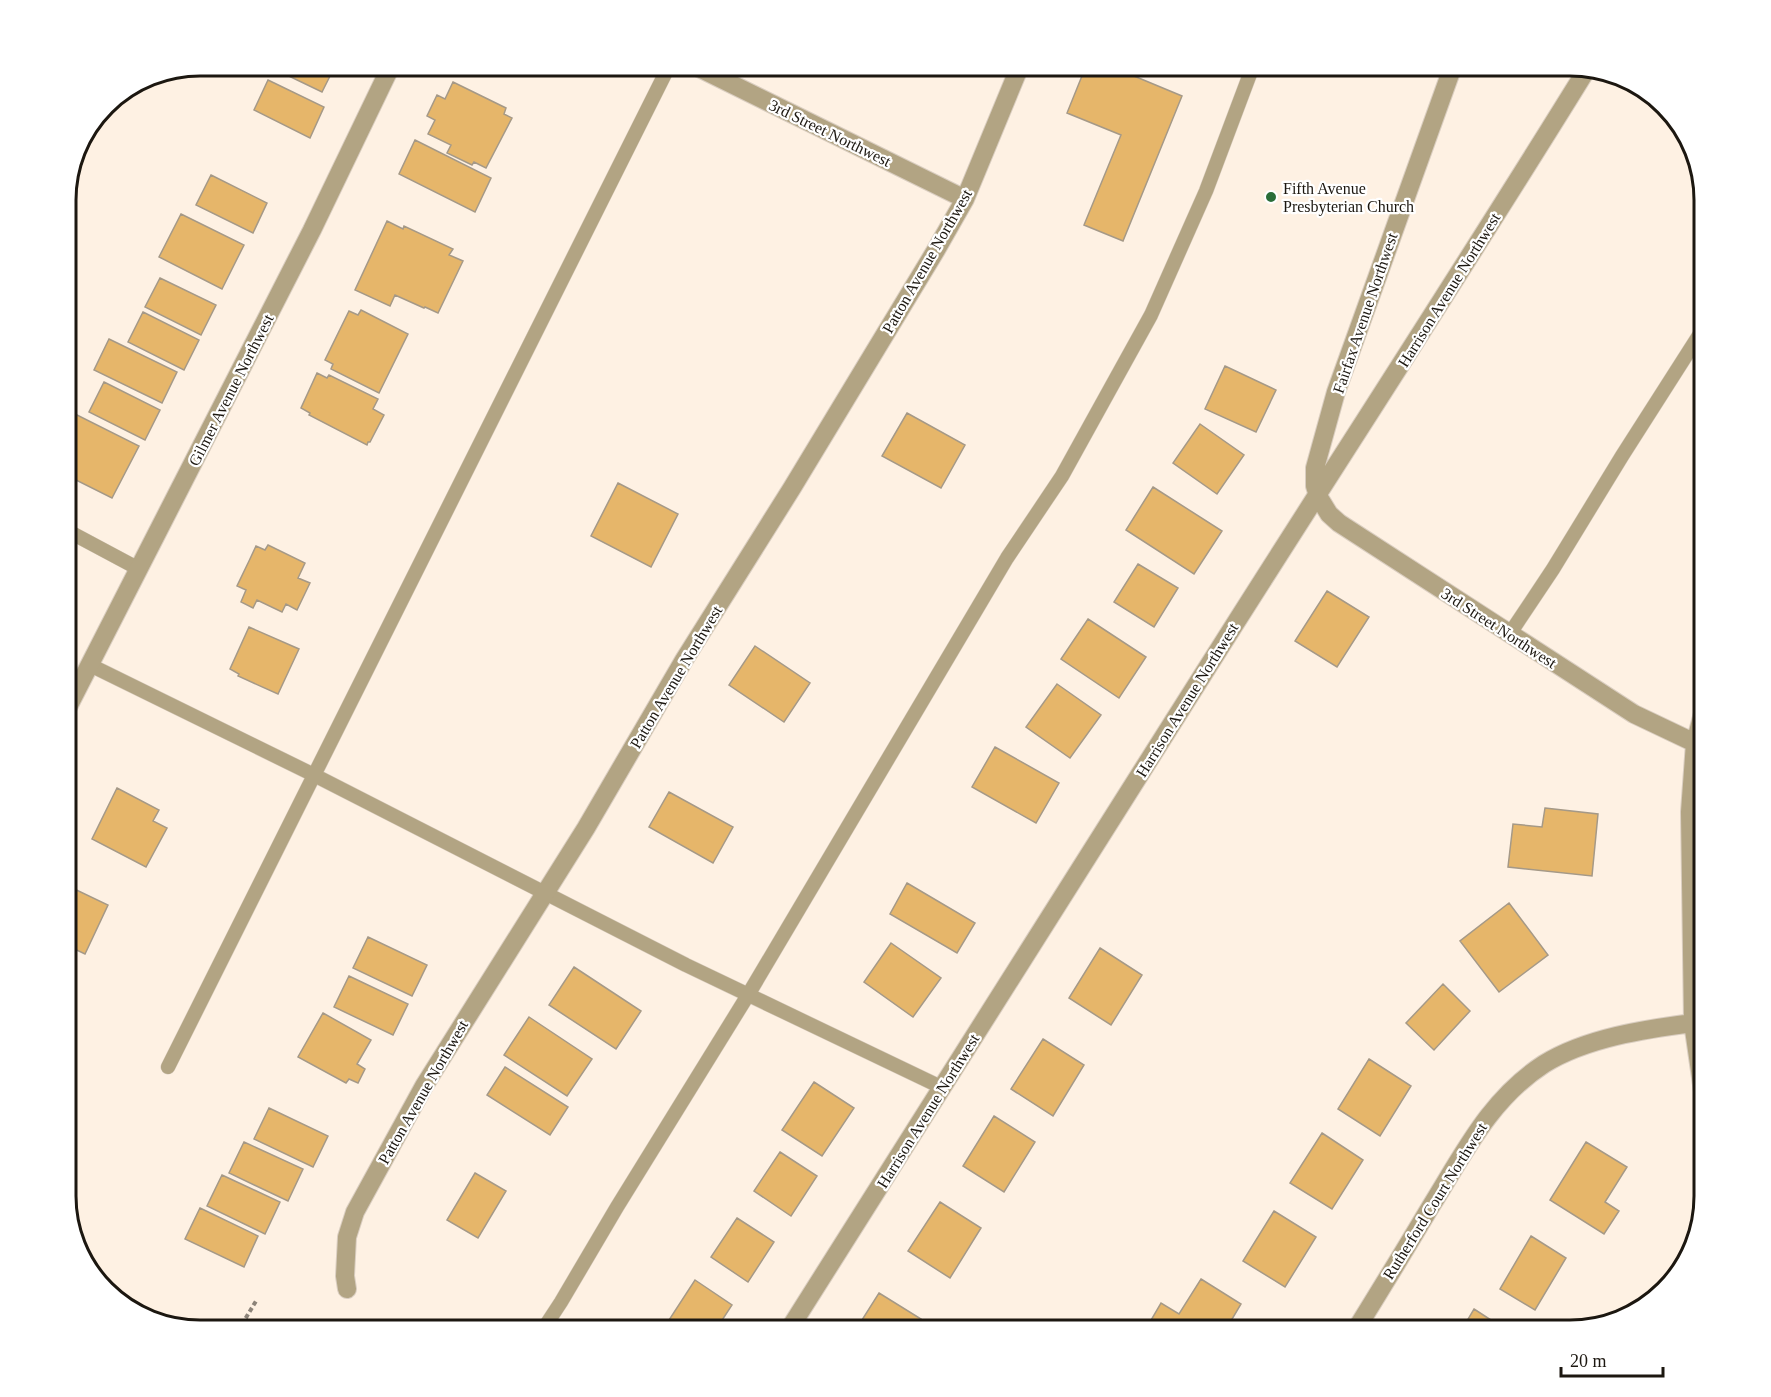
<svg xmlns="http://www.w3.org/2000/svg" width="1771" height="1397" viewBox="0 0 1771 1397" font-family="'Times New Roman',serif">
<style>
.building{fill:#e6b66a;stroke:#a59987;stroke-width:1.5}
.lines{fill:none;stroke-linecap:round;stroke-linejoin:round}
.service-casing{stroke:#dacec1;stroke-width:15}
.minor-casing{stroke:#dacec1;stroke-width:20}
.tertiary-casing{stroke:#dacec1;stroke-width:20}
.path{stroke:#8c8379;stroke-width:4;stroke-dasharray:4.5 3;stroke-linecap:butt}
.service{stroke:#b2a483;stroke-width:14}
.minor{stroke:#b2a483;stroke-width:18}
.tertiary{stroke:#b2a483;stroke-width:18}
.poi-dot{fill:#2a6d38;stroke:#fff;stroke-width:2}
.labels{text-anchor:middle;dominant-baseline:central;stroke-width:4.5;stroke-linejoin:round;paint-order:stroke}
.street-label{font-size:16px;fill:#1c1710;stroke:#fff}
.poi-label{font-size:16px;fill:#1c1710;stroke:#fff;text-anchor:start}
.rim{fill:none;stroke:#1c1710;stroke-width:3}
</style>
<rect width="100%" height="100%" fill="#fef1e3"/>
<path class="building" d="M268,66H335L322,92Z
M1086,66H1110L1182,96L1123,241L1084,225L1121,135L1067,113Z
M268,80L324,107L310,138L254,110Z
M453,82L506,108L504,114L512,118L486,168L474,162L472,165L447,153L451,145L428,134L435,120L427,116L437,95L445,99Z
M1654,96L1659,99L1669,112L1651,102Z
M415,140L491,178L475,212L399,174Z
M211,175L267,203L253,233L196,205Z
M181,214L244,245L222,289L159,257Z
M387,221L403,229L404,226L453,249L449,255L463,261L438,313L425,307L424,308L395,295L390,306L355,290Z
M160,278L216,305L201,335L145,307Z
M361,310L408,334L379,393L331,369L333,364L325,360L349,311L358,315Z
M143,312L199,340L184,370L128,342Z
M109,339L177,372L162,403L94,370Z
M1225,366L1276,390L1256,432L1205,409Z
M317,373L327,378L329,375L378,399L373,409L384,415L370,442H368L367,445L309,415L310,413L301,408Z
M104,382L160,410L145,440L89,412Z
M69,411L139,446L112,498L66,475V416Z
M907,413L965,445L941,488L882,456Z
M1200,424L1244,455L1217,494L1173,463Z
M618,483L678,514L651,567L591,536Z
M1153,487L1222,531L1194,574L1126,530Z
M268,545L305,563L298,578L310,583L297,610L286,604L282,612L257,600L253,608L241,602L246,590L237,586L249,561L256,546L265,550Z
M1138,564L1178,588L1154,627L1114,602Z
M1327,591L1369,617L1337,667L1295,641Z
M1088,619L1146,657L1119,698L1061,659Z
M249,627L299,649L278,694L238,676L239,674L230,669Z
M755,646L810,683L784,722L729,685Z
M1057,684L1101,715L1070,758L1026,727Z
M995,747L1059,783L1036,823L972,787Z
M117,788L159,810L153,821L167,828L146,867L92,839Z
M669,792L733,827L713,863L649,827Z
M1545,808L1598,814L1592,876L1508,867L1513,824L1542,827Z
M907,883L975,923L957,953L890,914Z
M66,885L108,905L85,954L66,945Z
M1509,903L1548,955L1499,992L1460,941Z
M368,937L427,965L412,996L353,968Z
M891,943L941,978L913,1017L864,982Z
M1100,948L1142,975L1111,1025L1069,998Z
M574,967L641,1011L616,1049L549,1005Z
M349,976L408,1004L393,1035L334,1007Z
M1443,984L1470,1011L1434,1050L1406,1023Z
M323,1013L371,1040L357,1064L365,1069L358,1083L349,1079L346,1083L298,1057Z
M529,1017L592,1059L567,1096L504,1055Z
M1043,1039L1084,1065L1053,1116L1011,1089Z
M1369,1059L1411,1086L1380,1136L1338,1109Z
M505,1067L568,1107L550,1135L487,1095Z
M814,1082L854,1108L822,1156L782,1130Z
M269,1108L328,1136L313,1167L254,1139Z
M994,1116L1035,1142L1004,1192L963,1166Z
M1322,1133L1363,1160L1332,1209L1290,1183Z
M244,1142L303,1169L288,1201L229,1173Z
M1586,1142L1627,1167L1605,1202L1619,1211L1604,1234L1550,1200Z
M780,1152L817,1176L791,1216L754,1191Z
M475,1173L506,1191L478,1238L447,1220Z
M222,1175L280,1202L265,1234L207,1206Z
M940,1202L981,1228L950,1278L908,1251Z
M200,1208L258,1236L244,1267L185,1239Z
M1274,1211L1316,1237L1285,1287L1243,1261Z
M737,1218L774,1242L748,1282L711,1257Z
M1531,1236L1566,1258L1535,1310L1500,1289Z
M1201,1279L1241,1304L1225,1331H1153L1147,1327L1161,1303L1179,1314Z
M695,1280L732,1305L715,1331H686L669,1320Z
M879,1293L921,1319L913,1331H855Z
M1474,1309L1508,1331H1461Z"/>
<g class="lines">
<g class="service-casing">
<path id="service" d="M66,530L139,569
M1509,635L1553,569L1622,456L1705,326
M90,665L314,775L686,965L943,1088
M168,1067L669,66
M542,1331L561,1302L617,1207L748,995L1007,558L1062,476L1151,315L1206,191L1253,66"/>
</g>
<g class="minor-casing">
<path id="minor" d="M695,66L965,199
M1453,66L1336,392L1315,468V486L1318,496L1329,514L1339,523L1634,714L1695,743
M1705,1105L1693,1023L1690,812L1695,743L1705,706
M347,1289L345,1276L347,1237L355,1212L424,1086L586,828L684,660L792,488L936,250L965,199L1020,66
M788,1331C938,1097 1084,861 1233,627C1351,441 1471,257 1587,69
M1355,1331C1381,1289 1406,1248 1431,1206C1464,1153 1490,1099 1544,1064C1586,1038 1645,1029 1693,1023"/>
</g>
<g class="tertiary-casing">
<path id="tertiary" d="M66,711L312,230L391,66"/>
</g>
<path class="path" d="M238,1331L256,1301"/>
<use href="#service" class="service"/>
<use href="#minor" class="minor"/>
<use href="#tertiary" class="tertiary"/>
</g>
<circle class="poi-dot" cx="1271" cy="197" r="6"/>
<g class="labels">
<g class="street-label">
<text transform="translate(830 133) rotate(26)">3rd Street Northwest</text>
<text transform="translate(927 261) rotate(-60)">Patton Avenue Northwest</text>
<text transform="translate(1449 290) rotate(-58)">Harrison Avenue Northwest</text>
<text transform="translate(1365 313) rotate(-71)">Fairfax Avenue Northwest</text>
<text transform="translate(231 390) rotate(-63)">Gilmer Avenue Northwest</text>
<text transform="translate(1499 628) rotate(33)">3rd Street Northwest</text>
<text transform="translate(676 677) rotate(-59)">Patton Avenue Northwest</text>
<text transform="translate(1187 700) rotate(-58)">Harrison Avenue Northwest</text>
<text transform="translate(423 1092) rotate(-60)">Patton Avenue Northwest</text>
<text transform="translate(928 1111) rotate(-58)">Harrison Avenue Northwest</text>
<text transform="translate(1435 1201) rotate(-58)">Rutherford Court Northwest</text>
</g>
<g class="poi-label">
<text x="1283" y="188">Fifth Avenue<tspan x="1283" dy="18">Presbyterian Church</tspan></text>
</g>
</g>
<path d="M0 0H1771V1397H0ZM200 76H1570A124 124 0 0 1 1694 200V1196A124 124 0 0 1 1570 1320H200A124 124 0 0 1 76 1196V200A124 124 0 0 1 200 76Z" fill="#fff" fill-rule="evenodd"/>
<path class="rim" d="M200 76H1570A124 124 0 0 1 1694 200V1196A124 124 0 0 1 1570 1320H200A124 124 0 0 1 76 1196V200A124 124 0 0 1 200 76Z"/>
<path d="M1561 1367v9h102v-9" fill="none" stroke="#1c1710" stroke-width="3"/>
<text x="1570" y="1367" font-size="18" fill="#1c1710" stroke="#ffffff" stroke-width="4.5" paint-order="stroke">20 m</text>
</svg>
